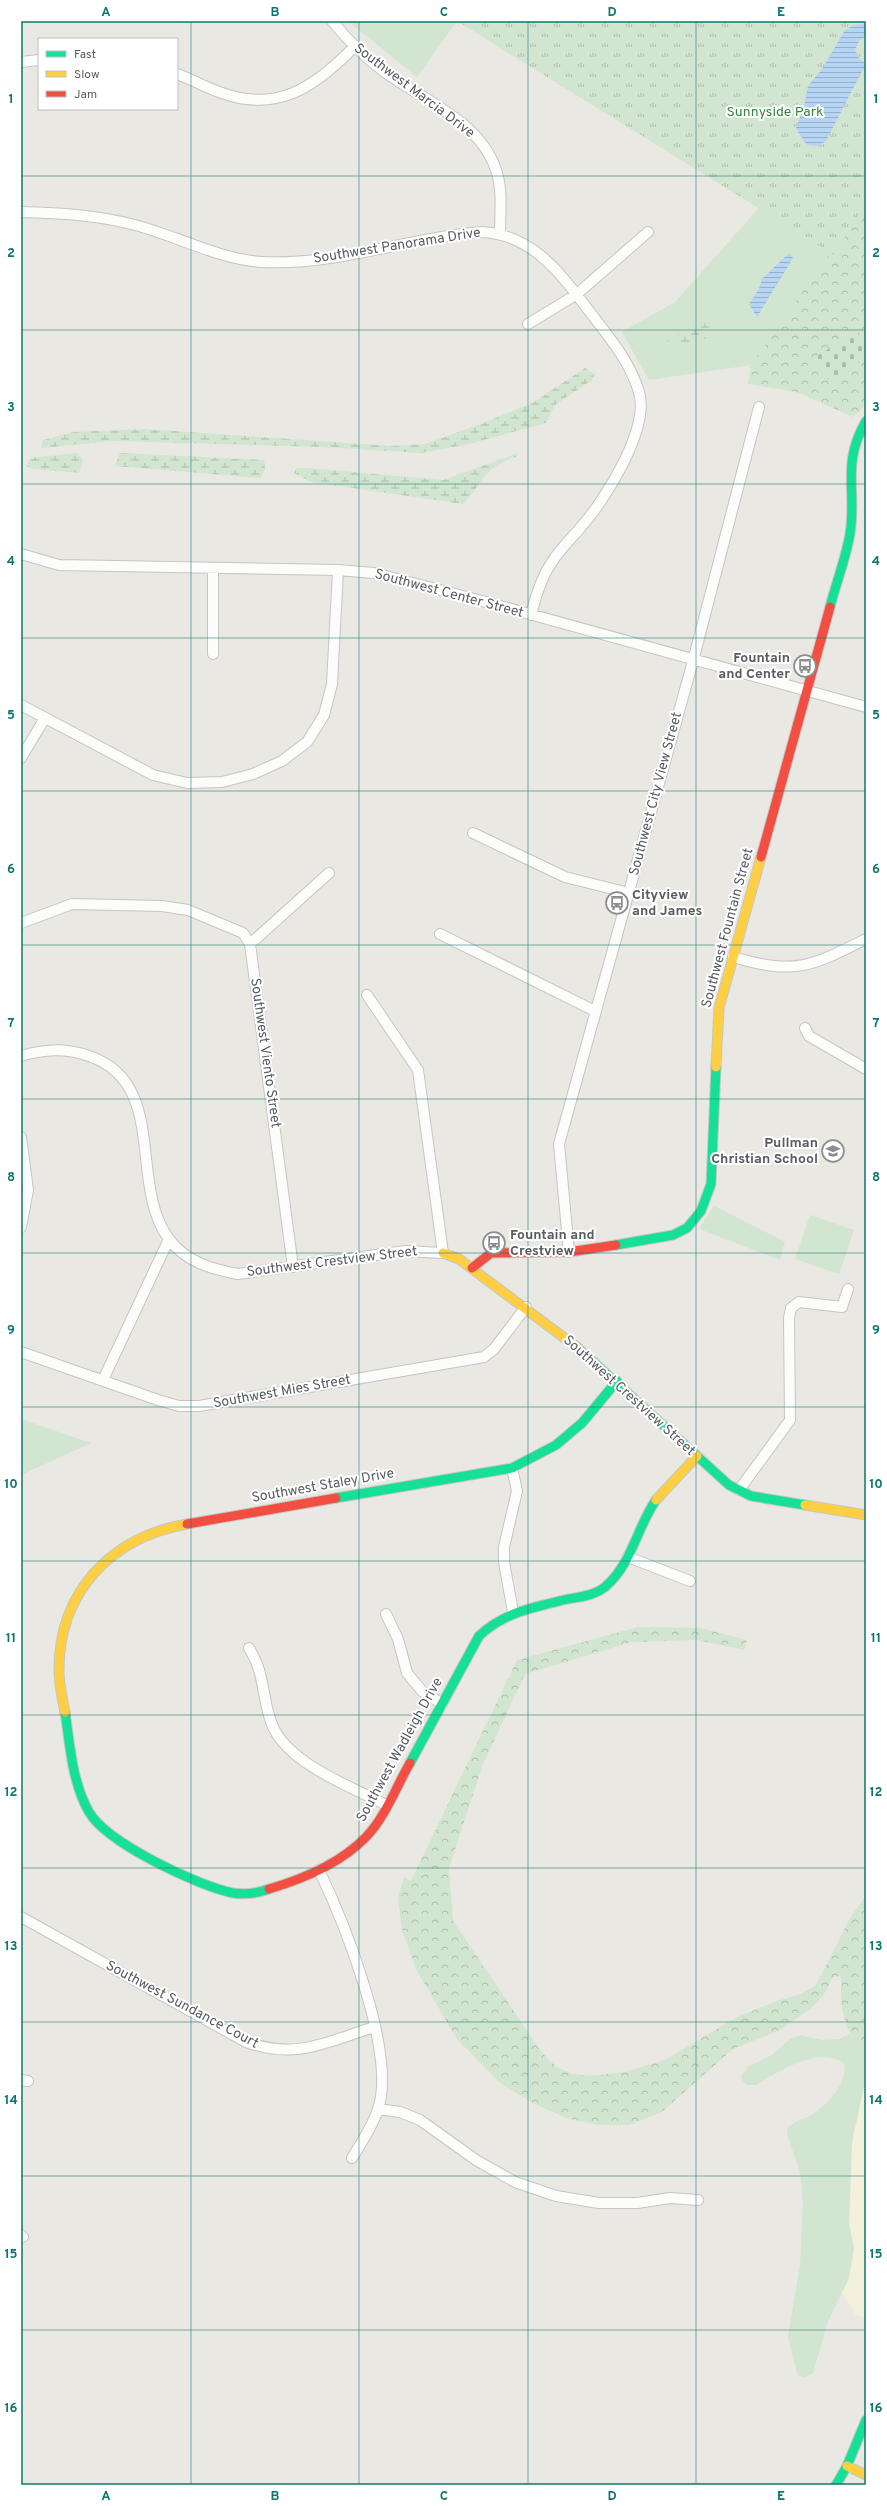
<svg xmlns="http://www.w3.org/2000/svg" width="887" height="2506" viewBox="0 0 887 2506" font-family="Overpass,sans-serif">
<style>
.commercial{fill:#f3f0db}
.grass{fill:#d1e5d0}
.forest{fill:url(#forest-crowns)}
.wetland{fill:url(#wetland-marsh)}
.cemetery{fill:url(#cemetery-stones)}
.park{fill:url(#park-tufts)}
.water{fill:url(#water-rules)}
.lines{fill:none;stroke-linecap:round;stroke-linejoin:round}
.street-casing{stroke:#c5c5c4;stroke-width:12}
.fast-casing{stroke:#c6c6c5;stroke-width:11}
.slow-casing{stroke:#c6c6c5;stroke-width:11}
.jam-casing{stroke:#c6c6c5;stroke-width:11}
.street{stroke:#fcfcfb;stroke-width:10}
.fast{stroke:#16e098;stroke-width:9}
.slow{stroke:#ffcf43;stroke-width:9}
.jam{stroke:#f24e42;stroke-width:9}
.grid{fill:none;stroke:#0f766e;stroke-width:1;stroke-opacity:0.55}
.labels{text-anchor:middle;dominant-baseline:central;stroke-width:4;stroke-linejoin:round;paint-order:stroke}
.street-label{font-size:14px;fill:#595c61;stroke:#fff}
.park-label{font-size:14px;fill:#368342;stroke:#fff}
.poi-label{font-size:14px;font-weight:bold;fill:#595c61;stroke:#fff;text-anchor:end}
.neatline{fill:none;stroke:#0f766e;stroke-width:1.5}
.grid-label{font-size:13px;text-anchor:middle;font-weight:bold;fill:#0f766e}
</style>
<defs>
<pattern id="forest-crowns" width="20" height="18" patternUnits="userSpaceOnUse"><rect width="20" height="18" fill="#d1e5d0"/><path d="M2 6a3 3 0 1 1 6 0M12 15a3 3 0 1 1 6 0" fill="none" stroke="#adbdac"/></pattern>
<pattern id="wetland-marsh" width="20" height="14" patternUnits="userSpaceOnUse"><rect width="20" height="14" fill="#d1e5d0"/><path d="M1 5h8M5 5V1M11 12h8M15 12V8" fill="none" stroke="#adbdac"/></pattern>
<pattern id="cemetery-stones" width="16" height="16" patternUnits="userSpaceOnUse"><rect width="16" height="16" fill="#d1e5d0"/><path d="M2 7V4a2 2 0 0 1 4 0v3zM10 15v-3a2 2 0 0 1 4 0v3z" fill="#adbdac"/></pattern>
<pattern id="park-tufts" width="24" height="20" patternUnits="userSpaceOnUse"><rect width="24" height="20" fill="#d1e5d0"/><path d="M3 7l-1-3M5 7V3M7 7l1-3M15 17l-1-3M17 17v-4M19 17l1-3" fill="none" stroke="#adbdac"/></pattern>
<pattern id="water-rules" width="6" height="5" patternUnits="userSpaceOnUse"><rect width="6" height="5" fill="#b6d4f4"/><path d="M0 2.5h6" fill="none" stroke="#97afc9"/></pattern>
</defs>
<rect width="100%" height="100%" fill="#e9e8e3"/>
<path class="commercial" d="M866,2077V2318L856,2315L842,2293L849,2278L854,2248L849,2225L852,2142Z"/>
<path class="grass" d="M348,21H457L417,77Z
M759,208L831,252L751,365L649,380L622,332L675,302Z
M714,1206L785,1242L780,1260L702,1230L700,1227Z
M810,1215L854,1230L839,1274L795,1259Z
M21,1419L91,1443L21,1475Z
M849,2034L857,2041L866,2039V2077L852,2142L849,2225L854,2248L849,2278L828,2321L813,2373L805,2377L798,2376L788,2337L800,2266L803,2203L800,2172L787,2134L788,2127C796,2120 805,2119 813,2114C829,2103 848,2082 844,2063C816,2046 780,2071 756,2085H747L743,2081L741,2076L749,2066L772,2055L790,2039L800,2035L822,2040L839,2039Z"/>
<path class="forest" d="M866,202V405L853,417L797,392L748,384L751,365Z
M638,1627L700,1628L747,1640L744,1650L697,1640L632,1642L525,1674L483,1764L449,1868L453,1921L542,2053L557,2067L572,2074L590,2076L625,2072L665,2060L737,2017L777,2001L801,1994L816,1985L849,1920L866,1895V2039L857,2041C846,2032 841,2009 841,1994C841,1987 842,1982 840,1976L833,1977L823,1996L811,2008L780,2030L733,2049L663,2111L630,2125H598L566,2118L533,2103L500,2083L457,2039L417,1971L402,1930L398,1898L404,1877L411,1881L517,1660Z"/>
<path class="wetland" d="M702,319L710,327L706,338C693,346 681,348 667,341Z
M585,368L595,374L592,380L555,405L546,423L469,444L421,453L324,447L113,441L41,448L43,440L73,432L145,429L391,446L425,444L481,424L534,402Z
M78,453L83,461L79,473L33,469L26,466L30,458Z
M120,453L264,460L265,470L260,478L115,466Z
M518,453L516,457C483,467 484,482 463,504L311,482L294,473L296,468H307L443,480Z"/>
<path class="cemetery" d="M858,332L866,349V359L828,379L816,356Z"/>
<path class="park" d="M457,21H866V203L834,255Z"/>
<path class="water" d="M866,23V36L859,41L855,50L859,59L866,64V68L862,71L826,141L819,146C800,146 806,140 796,129L805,102L808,86L822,69L845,30L854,25Z
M789,253L793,258L757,317L749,304L759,289L762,279Z"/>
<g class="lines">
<g class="street-casing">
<path id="street" d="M332,21C347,39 362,55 382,70C420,99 480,120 496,170C503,190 500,213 500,233
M21,62L39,60
M177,74C191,79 205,87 219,92C277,114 315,87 354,47
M21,212C60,213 97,215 135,225C177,236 218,259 262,262C337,266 409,237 483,232C529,235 557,268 583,303C603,330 629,358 639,392C650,429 605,500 581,527C571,539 560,549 552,562C541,578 536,596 531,615
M528,324L577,294L648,232
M21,554L59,565L338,570L374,573L486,602L866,707
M213,654V569
M21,705L153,775L187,783L222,782L253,774L282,761L307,742L324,715L332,684L338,570
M21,758L45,718
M473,833L565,877L629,893
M21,923L72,904L162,906L188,910L243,933L250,944L293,1267
M440,934L595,1011
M250,944L329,873
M733,957C795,975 810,967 866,939
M805,1028L809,1036L866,1069
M21,1056C45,1049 65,1048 89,1056C169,1083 128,1185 169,1239C186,1262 211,1269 238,1274L405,1251L443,1253L418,1070L367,995
M21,1137L28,1190L21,1227
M569,1252L559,1144L693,661L759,407
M21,1352L158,1400L179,1406H199L484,1357L494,1349L526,1307
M103,1380L169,1239
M512,1468L517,1491L504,1547V1562L513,1612
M739,1490L790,1420L789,1318L791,1308L799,1302L842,1307L848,1289
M628,1557L690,1581
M386,1614L398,1639L407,1673L422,1691L442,1704
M249,1648C253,1655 257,1663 259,1670C265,1690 265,1711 274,1729C292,1765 352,1787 386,1805
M319,1870C344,1922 397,2054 378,2109C373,2126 361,2143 352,2158
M21,1917L246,2042C296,2060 327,2042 374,2027
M21,2080L28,2081
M378,2109L400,2112L420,2120L476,2160L515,2182L556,2196L599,2203H637L670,2198L698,2200
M21,2235L23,2237"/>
</g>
<g class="fast-casing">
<path id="fast" d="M830,607C836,583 846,558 850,534C857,490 841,464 866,421
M616,1245L673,1235L687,1228L701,1211L711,1184L716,1067
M578,1348L729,1485L751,1496L805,1505
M336,1498L512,1468L556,1445L582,1423L617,1381
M65,1712C70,1745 72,1782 89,1812C107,1843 198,1886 233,1893C245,1895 258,1893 269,1889
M410,1763L479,1636C504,1612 535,1607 568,1599C581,1597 595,1595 605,1587C632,1564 637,1527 656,1500
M836,2485L847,2466L866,2420"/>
</g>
<g class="slow-casing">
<path id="slow" d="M716,1067L719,1008L761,857
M443,1253L459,1259L578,1348
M656,1500L697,1456
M805,1505L866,1515
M65,1712C62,1698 59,1684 59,1670C59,1591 112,1537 187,1524
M847,2466L866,2475"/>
</g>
<g class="jam-casing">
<path id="jam" d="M761,857L830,607
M472,1268L491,1253L569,1252L616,1245
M187,1524L336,1498
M269,1889C303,1879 341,1863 366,1837C386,1816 396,1787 410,1763"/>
</g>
<use href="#street" class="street"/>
<use href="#fast" class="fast"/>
<use href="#slow" class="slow"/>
<use href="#jam" class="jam"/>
</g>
<path class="grid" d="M191,21V2485M359,21V2485M528,21V2485M696,21V2485M21,176H866M21,330H866M21,484H866M21,638H866M21,791H866M21,945H866M21,1099H866M21,1253H866M21,1407H866M21,1561H866M21,1715H866M21,1868H866M21,2022H866M21,2176H866M21,2330H866"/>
<defs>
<g id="bus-ring" transform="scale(1.15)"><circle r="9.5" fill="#fff" stroke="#8b8d8e" stroke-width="1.5"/><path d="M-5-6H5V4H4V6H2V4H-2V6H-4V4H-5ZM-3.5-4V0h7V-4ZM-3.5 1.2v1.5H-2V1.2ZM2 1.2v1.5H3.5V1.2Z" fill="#8b8d8e"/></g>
<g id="school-ring" transform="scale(1.15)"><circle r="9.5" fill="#fff" stroke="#8b8d8e" stroke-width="1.5"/><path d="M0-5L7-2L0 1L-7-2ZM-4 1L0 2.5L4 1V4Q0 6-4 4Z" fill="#8b8d8e"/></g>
</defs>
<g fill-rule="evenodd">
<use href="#bus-ring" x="805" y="666"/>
<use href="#bus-ring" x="617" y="903"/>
<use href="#school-ring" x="833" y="1151"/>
<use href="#bus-ring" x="494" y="1243"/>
</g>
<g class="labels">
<g class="street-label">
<text transform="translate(414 91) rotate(37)">Southwest Marcia Drive</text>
<text transform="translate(397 246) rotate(-9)">Southwest Panorama Drive</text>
<text transform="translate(449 594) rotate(15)">Southwest Center Street</text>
<text transform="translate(656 794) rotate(-75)">Southwest City View Street</text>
<text transform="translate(728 928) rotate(-75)">Southwest Fountain Street</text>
<text transform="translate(265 1053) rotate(82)">Southwest Viento Street</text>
<text transform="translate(332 1262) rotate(-7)">Southwest Crestview Street</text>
<text transform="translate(282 1392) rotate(-10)">Southwest Mies Street</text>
<text transform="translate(629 1396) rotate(42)">Southwest Crestview Street</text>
<text transform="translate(323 1486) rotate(-10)">Southwest Staley Drive</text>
<text transform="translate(400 1750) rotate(-61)">Southwest Wadleigh Drive</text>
<text transform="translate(182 2005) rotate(28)">Southwest Sundance Court</text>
</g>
<g class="park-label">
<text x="775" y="112">Sunnyside Park</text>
</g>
<g class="poi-label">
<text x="790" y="658">Fountain<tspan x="790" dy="16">and Center</tspan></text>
<text x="632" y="895" text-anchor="start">Cityview<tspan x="632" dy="16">and James</tspan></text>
<text x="818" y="1143">Pullman<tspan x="818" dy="16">Christian School</tspan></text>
<text x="510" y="1235" text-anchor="start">Fountain and<tspan x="510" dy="16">Crestview</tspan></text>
</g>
</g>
<rect width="887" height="2506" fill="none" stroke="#ffffff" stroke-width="44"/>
<rect x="38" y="38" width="140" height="72" fill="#ffffff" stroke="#bdbec0"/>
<rect x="46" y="51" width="20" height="6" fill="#16e098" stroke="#bdbec0"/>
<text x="74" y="58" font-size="12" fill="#595c61">Fast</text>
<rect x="46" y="71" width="20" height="6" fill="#ffcf43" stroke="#bdbec0"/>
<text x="74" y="78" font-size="12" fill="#595c61">Slow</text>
<rect x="46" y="91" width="20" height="6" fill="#f24e42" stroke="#bdbec0"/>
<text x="74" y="98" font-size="12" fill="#595c61">Jam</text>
<rect x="22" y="22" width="843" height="2462" class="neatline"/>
<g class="grid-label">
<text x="106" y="16">A</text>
<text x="275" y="16">B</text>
<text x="444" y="16">C</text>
<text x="612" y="16">D</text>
<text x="781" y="16">E</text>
<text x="11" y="103">1</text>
<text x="876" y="103">1</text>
<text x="11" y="257">2</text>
<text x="876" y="257">2</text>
<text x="11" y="411">3</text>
<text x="876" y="411">3</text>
<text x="11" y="565">4</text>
<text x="876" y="565">4</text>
<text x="11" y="719">5</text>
<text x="876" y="719">5</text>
<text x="11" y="873">6</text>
<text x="876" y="873">6</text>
<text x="11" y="1027">7</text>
<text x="876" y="1027">7</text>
<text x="11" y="1181">8</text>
<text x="876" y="1181">8</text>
<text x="11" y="1334">9</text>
<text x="876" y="1334">9</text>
<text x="11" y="1488">10</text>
<text x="876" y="1488">10</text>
<text x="11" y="1642">11</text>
<text x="876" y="1642">11</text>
<text x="11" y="1796">12</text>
<text x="876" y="1796">12</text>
<text x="11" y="1950">13</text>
<text x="876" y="1950">13</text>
<text x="11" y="2104">14</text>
<text x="876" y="2104">14</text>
<text x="11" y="2258">15</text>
<text x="876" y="2258">15</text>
<text x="11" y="2412">16</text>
<text x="876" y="2412">16</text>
<text x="106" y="2500">A</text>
<text x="275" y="2500">B</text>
<text x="444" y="2500">C</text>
<text x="612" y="2500">D</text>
<text x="781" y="2500">E</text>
</g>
</svg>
